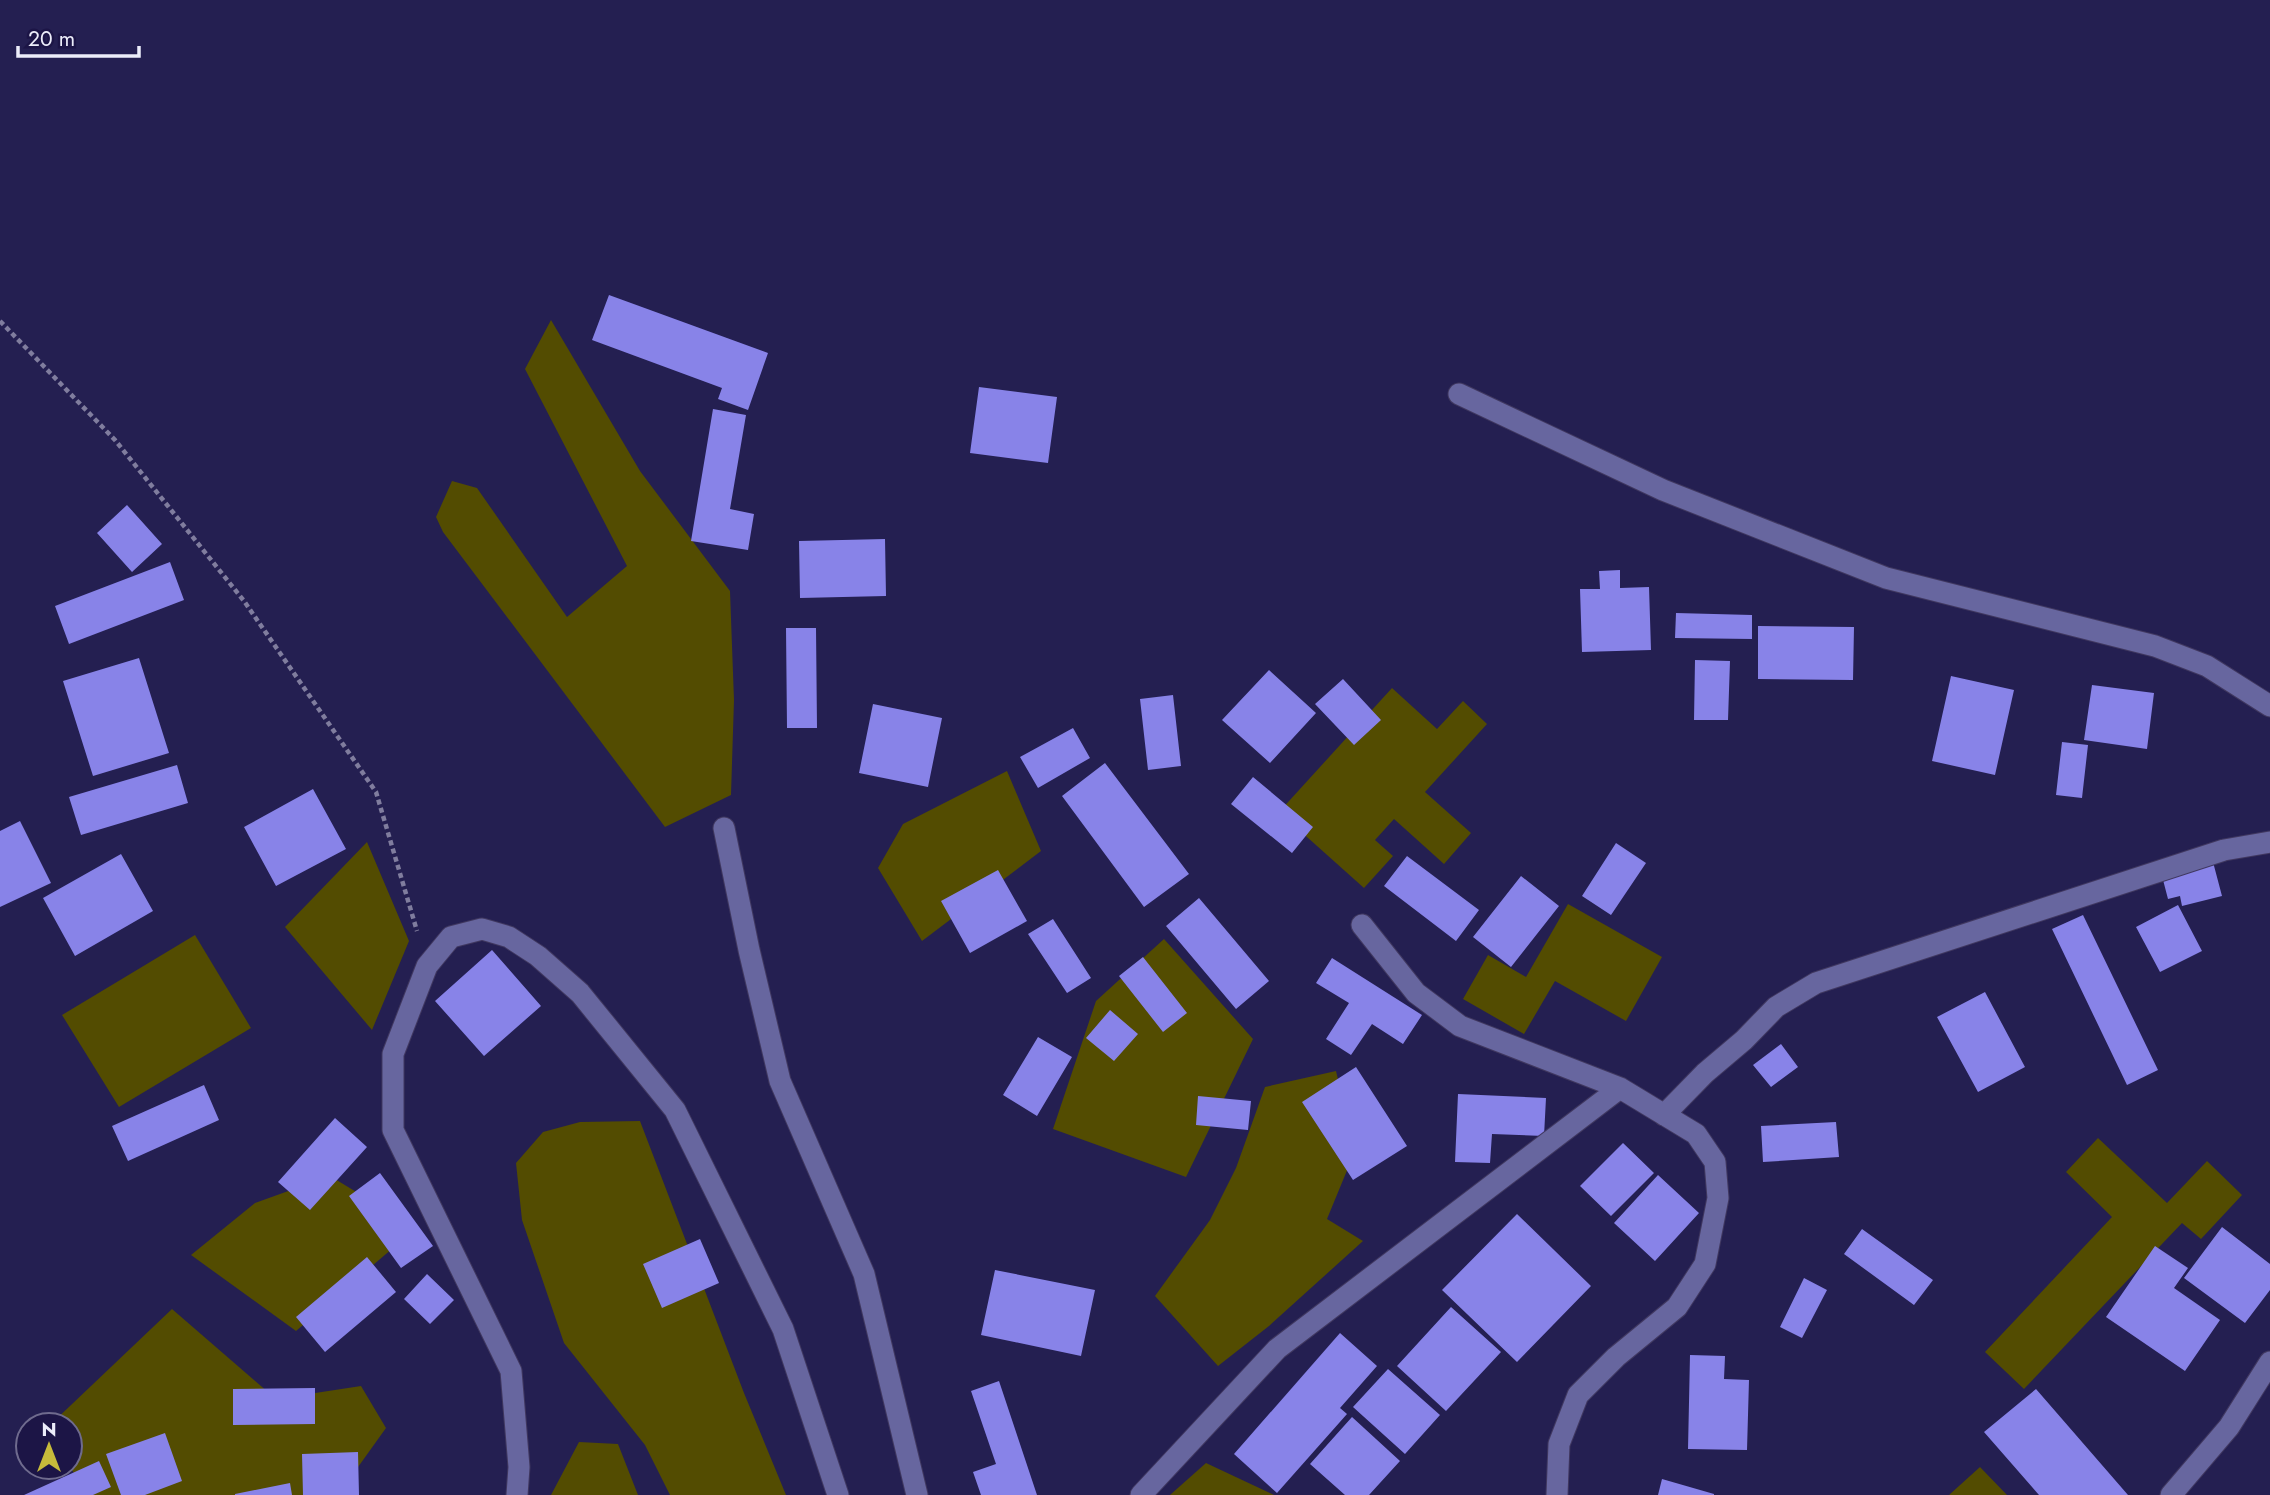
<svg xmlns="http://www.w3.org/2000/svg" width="2270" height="1495" viewBox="0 0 2270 1495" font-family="Jost,sans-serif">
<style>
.green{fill:#534c01}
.building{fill:#8883e8}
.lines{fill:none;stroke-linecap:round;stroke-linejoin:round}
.minor-casing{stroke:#403860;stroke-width:23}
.path{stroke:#807d9e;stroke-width:4.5;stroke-dasharray:5 3.5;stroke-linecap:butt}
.minor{stroke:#67669f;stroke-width:21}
</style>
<rect width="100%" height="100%" fill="#241f51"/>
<path class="green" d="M551,320L640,471L730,591L734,700L731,795L665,827L443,532L436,517L452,481L477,488L567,617L627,566L525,369Z
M1392,688L1437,729L1463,701L1487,724L1425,792L1471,833L1444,864L1394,819L1375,840L1393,856L1364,888L1279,812Z
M1007,771L1041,851L922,941L878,868L903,824Z
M367,842L409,941L372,1030L285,927Z
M1568,904L1662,957L1626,1021L1555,981L1524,1034L1463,999L1488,955L1526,977Z
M195,935L251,1028L119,1107L62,1015Z
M1164,939L1253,1039L1186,1177L1053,1129L1096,1001Z
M1336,1071L1355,1151L1327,1219L1363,1241L1269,1326L1218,1366L1155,1296L1210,1220L1236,1168L1265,1087Z
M640,1121L744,1393L786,1495H670L645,1445L564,1343L522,1220L516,1163L543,1132L580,1122Z
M2098,1138L2167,1203L2207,1161L2242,1195L2201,1239L2182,1223L2024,1389L1985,1352L2112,1217L2066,1172Z
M330,1176L386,1210L400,1242L296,1331L191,1255L255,1203Z
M172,1309L276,1399L361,1386L386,1428L338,1495H26L79,1481L70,1467V1425H50Z
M579,1442L618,1444L638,1495H551Z
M1206,1463L1274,1495H1170Z
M1980,1467L2007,1495H1949Z"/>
<path class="building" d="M609,295L768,353L748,410L718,399L722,388L592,340Z
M979,387L1057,397L1048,463L970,453Z
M713,409L746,415L730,509L754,514L748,550L691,541Z
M127,505L162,544L132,572L97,533Z
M885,539L886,596L800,598L799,541Z
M170,562L184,600L69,644L55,606Z
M1620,570V588L1649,587L1651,650L1582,652L1580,589H1600L1599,571Z
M1676,613L1752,615V639L1675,638Z
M1758,626L1854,627L1853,680L1758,679Z
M786,628H816L817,728H787Z
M139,658L169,753L93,776L63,681Z
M1695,660L1730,661L1728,720H1694Z
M1269,670L1316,713L1270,763L1222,720Z
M1951,676L2014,690L1995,775L1932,761Z
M1343,679L1381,720L1354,745L1315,704Z
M2092,685L2154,693L2147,749L2084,740Z
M1173,695L1181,766L1148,770L1140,699Z
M873,704L942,718L928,787L859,773Z
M1073,728L1090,758L1038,788L1020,757Z
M2062,742L2088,745L2082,798L2056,795Z
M1105,763L1189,874L1144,907L1062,796Z
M177,765L188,803L81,835L69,797Z
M1253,777L1313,827L1292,853L1231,804Z
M313,789L346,849L276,886L244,827Z
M20,821L51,883L0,907V831Z
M1616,843L1646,863L1611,915L1582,896Z
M121,854L153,911L75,956L43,898Z
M1407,856L1479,910L1456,941L1384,886Z
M2213,862L2222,896L2182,906L2180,896L2168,899L2162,876Z
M998,870L1027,921L970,953L941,901Z
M1521,876L1559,906L1511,967L1473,937Z
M1199,898L1269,981L1236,1009L1166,926Z
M2178,905L2202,951L2160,972L2136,927Z
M2083,915L2158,1070L2127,1085L2052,929Z
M1053,919L1091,978L1067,993L1028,934Z
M492,950L541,1006L484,1056L435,1001Z
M1143,957L1187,1013L1163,1032L1119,976Z
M1332,958L1422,1015L1403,1044L1372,1024L1351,1055L1326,1039L1349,1003L1316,983Z
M1985,992L2025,1067L1978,1092L1937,1017Z
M1110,1010L1138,1034L1114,1061L1086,1038Z
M1038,1037L1072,1057L1037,1116L1003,1095Z
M1781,1044L1798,1067L1771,1087L1753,1065Z
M1356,1067L1407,1146L1353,1180L1302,1102Z
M204,1085L219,1120L128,1161L112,1126Z
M1458,1094L1546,1098L1544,1136L1492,1134L1490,1163L1455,1162Z
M1198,1096L1251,1101L1248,1130L1196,1125Z
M335,1118L367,1147L310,1210L278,1182Z
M1836,1122L1839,1157L1763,1162L1761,1126Z
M1623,1143L1654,1173L1611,1216L1580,1186Z
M380,1173L433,1246L401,1268L349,1196Z
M1658,1175L1699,1213L1655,1261L1614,1223Z
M1517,1214L1591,1286L1517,1362L1442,1290Z
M2222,1227L2270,1264V1290L2245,1323L2184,1278Z
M1862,1229L1933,1280L1914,1305L1844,1254Z
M700,1239L719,1283L662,1308L643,1264Z
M2155,1246L2188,1268L2174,1288L2220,1320L2185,1371L2106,1317Z
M367,1257L396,1292L325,1352L296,1317Z
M995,1270L1095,1290L1081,1356L981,1335Z
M427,1274L454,1300L430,1324L404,1299Z
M1804,1278L1827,1290L1802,1338L1780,1327Z
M1451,1307L1501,1352L1446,1411L1397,1366Z
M1340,1333L1377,1366L1340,1408L1347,1414L1277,1493L1234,1454Z
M1690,1355L1725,1356L1724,1379L1749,1380L1747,1450L1688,1449Z
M1388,1369L1440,1415L1405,1454L1353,1407Z
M999,1381L1037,1495H981L973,1472L996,1464L971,1391Z
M315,1388V1424L233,1425V1389Z
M2036,1389L2128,1495H2039L1984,1432Z
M1352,1417L1400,1461L1369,1495H1345L1310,1464Z
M165,1433L182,1481L145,1495H121L106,1454Z
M358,1452L359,1495H303L302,1454Z
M99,1461L111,1487L93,1495H24Z
M1662,1479L1714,1494V1495H1658Z
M290,1483L292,1495H235V1494Z"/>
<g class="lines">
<g class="minor-casing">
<path id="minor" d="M1459,394L1663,490L1886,578L2155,646L2207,666L2270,706
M724,828L749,950L780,1081L864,1274L917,1495
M1362,925L1416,993L1460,1026L1620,1088L1696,1134L1715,1162L1718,1198L1705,1264L1677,1307L1616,1357L1578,1395L1559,1444L1557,1495
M1664,1115L1705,1073L1744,1040L1776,1007L1816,983L2224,850L2270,842
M517,1495L519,1467L511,1371L393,1130V1054L427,966L451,937L482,929L509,937L538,956L580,993L675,1110L783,1329L838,1495
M1141,1495L1277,1349L1620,1088
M2171,1495L2229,1427L2270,1362"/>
</g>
<path class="path" d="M0,321L115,440L244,601L376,792L417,931"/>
<use href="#minor" class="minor"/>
</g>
<g transform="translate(49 1446)"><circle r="33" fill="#1c1546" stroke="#6f6b8e" stroke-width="2"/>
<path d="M0-5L12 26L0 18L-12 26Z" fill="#c7bb3b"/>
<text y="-10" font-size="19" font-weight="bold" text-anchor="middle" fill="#ecedfa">N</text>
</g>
<path d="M18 46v10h121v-10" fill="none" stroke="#ecedfa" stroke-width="3.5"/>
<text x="28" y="46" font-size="21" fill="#ecedfa" stroke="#1c1546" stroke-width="5" paint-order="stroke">20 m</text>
</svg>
